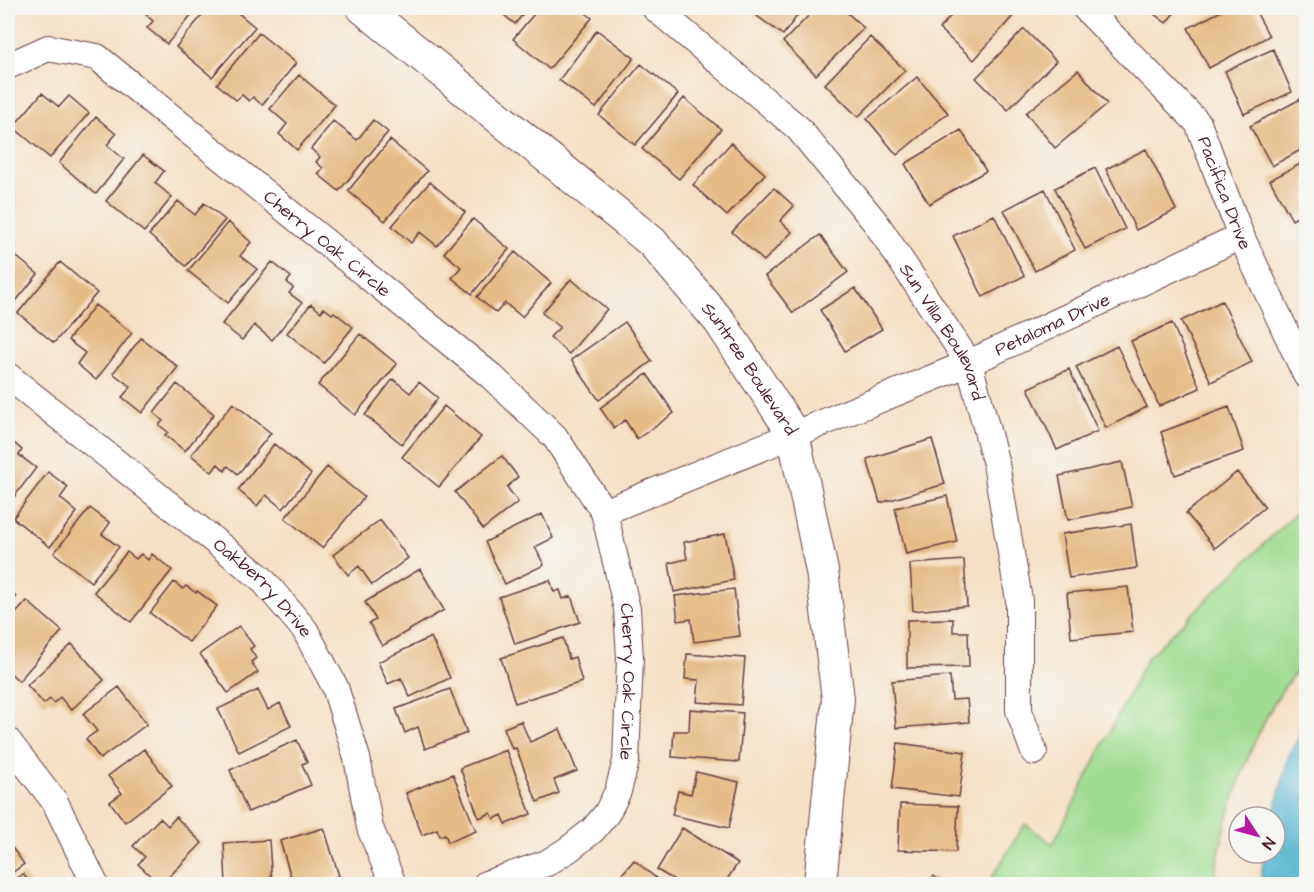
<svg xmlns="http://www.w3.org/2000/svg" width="1314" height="892" viewBox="0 0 1314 892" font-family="'Architects Daughter',sans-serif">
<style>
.green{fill:#a0dc90;stroke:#757e5e;stroke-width:1.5}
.water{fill:#4fb4ce;stroke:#4c6a7c;stroke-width:1.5}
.building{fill:#e5bc85}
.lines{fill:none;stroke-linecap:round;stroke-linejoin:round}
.minor-casing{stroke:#643c42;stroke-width:28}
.tertiary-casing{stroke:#643c42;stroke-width:34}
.minor{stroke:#fff;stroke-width:26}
.tertiary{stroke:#fff;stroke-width:32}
.labels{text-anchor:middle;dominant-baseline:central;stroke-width:4.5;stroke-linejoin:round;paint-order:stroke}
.street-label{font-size:18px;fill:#4a1f2b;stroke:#f6f6f2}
</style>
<rect width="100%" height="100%" fill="#f6f6f2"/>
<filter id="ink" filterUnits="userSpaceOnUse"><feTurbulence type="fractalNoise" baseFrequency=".0167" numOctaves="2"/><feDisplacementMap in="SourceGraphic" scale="12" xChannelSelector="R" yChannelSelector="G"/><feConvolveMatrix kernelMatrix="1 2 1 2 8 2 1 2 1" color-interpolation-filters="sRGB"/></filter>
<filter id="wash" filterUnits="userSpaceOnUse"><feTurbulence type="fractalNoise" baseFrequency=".008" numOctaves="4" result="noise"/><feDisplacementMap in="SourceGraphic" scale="24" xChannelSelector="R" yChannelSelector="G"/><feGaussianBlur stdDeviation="1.35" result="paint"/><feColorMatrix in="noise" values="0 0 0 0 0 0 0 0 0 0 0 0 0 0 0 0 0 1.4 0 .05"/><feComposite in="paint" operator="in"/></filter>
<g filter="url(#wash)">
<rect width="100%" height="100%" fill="#f4e0c6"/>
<path class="green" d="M1306,503V661C1258,708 1222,819 1214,884H988L1025,824L1053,844L1147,658Z"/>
<path class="water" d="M1306,723V884H1260L1264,853H1275V817H1273L1289,755Z"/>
<g id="blocks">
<path class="building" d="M146,8H197L167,44L147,28L153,21L146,15L150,11Z
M208,8H232L255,27L212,77L176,47Z
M495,8H528L515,24Z
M539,8H579L592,18L549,69L513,39Z
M746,8H803L783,35Z
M816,8H842L864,28L816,75L783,42Z
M920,8H933L926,14Z
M958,8H1003L1013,16L974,60L939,29Z
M1146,8H1178L1166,23Z
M1227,8H1254L1269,36L1209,68L1188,28Z
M1024,29L1056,61L1008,110L976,78Z
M597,30L634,58L596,108L559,80Z
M259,33L296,63L262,105L253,97L249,101L242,95L236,100L217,84Z
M870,37L905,70L858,117L825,84Z
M1273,49L1292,92L1244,114L1225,71Z
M641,64L678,94L635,145L599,115Z
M1078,70L1107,104L1055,148L1026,113Z
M299,75L335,105L297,150L279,134L287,124L270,109Z
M917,77L948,113L897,155L867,119Z
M42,93L59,107L69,96L89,113L50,158L13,127Z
M1306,96V147L1272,166L1250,126Z
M684,98L721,129L679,179L642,149Z
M96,117L116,134L107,145L124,159L96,194L59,163Z
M373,120L388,132L339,191L318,174L323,168L316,162L320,157L311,149L333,121L357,140Z
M961,130L986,171L929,204L905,164Z
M390,140L427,171L385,221L348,191Z
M731,143L765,174L727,216L693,185Z
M1146,149L1176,210L1136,230L1106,169Z
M143,155L164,171L155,183L172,197L144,232L106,201Z
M1306,161V212L1292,220L1270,180Z
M1095,168L1125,229L1085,249L1055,188Z
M430,182L465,212L437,246L420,232L411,243L392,226Z
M774,188L794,206L780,221L792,232L764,261L732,232Z
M1045,189L1075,250L1035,271L1004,210Z
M178,201L195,215L204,203L225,220L186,266L149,235Z
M994,215L1024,276L983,297L953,236Z
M473,219L509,249L472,294L452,278L461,267L444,253Z
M1306,221V237L1300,224Z
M228,222L251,242L240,256L257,269L228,303L188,271Z
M820,235L848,272L793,313L765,276Z
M8,250L38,274L8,311Z
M515,252L551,283L522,317L505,303L496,313L477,297Z
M60,262L97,293L54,343L18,313Z
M272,262L291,277L287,282L293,288L289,293L302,303L272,340L254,325L242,340L222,324Z
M571,279L607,309L569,354L550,337L560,327L542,313Z
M855,288L882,329L845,351L820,310Z
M1222,301L1252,362L1211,382L1181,321Z
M311,304L321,312L324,308L332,314L334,312L353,327L324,363L287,333Z
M95,305L132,333L96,380L77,364L85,353L68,340Z
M625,322L652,361L599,400L571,360Z
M1172,323L1200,388L1159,406L1131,341Z
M360,334L397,364L355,415L318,385Z
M141,338L178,367L142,413L122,397L131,387L113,373Z
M1117,346L1147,407L1106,428L1076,367Z
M1069,369L1098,431L1057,450L1028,388Z
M647,374L674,413L637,439L625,420L614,428L600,408Z
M393,379L410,393L419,382L438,398L402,444L365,415Z
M177,384L214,414L185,451L165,435L168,432L159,425L163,421L154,413Z
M233,403L271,433L238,474L228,466L225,471L218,464L212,472L191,455Z
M444,406L481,437L439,487L402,457Z
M1229,407L1244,451L1175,475L1161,432Z
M8,438L22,450L19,455L36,468L8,505Z
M932,439L945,484L880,503L867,459Z
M274,444L311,474L283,509L266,495L257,506L238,490Z
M502,456L518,477L507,487L518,502L483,529L455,492Z
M1122,462L1132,507L1068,520L1059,476Z
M327,467L364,497L322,548L285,518Z
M48,472L68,487L60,498L77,512L50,547L13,518Z
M1237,472L1265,507L1215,548L1186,513Z
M947,496L957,542L906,554L895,508Z
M90,508L110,523L102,534L119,547L91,582L54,553Z
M542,514L553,538L535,547L544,565L505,584L485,542Z
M380,520L408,558L372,585L359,566L348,575L333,555Z
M1131,524L1137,568L1069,578L1062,534Z
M725,534L734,580L674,592L669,563L687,559L684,542Z
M127,552L136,559L141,554L148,560L152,554L172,570L131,622L94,592Z
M964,560L967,606L913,611L910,564Z
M420,569L444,610L382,646L369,623L376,620L365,602Z
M550,580L554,592L560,590L563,599L571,596L580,622L515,644L499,597Z
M174,582L183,589L186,586L196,593L197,591L217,606L189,642L150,613Z
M1128,587L1133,632L1071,638L1067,593Z
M734,589L740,636L694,642L691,619L678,621L675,596Z
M8,590L16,597L8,608Z
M27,601L62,631L19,681L8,671V622Z
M953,619V632H968L969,667L907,668V620Z
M239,626L254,646L250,649L256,658L251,662L258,672L228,693L200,654Z
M431,637L450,678L410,697L401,678L388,684L378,662Z
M563,638L569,659L575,657L582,682L515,703L501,658Z
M72,644L104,680L71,710L60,697L54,703L50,699L44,704L27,685Z
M687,654L745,658L741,705L697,702L699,680L685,679Z
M950,676L952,700L967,699L969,722L896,728L892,681Z
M119,687L147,724L100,759L86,739L97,731L83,714Z
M450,689L467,733L425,749L418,727L405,733L396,709Z
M258,690L268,710L280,703L291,726L239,752L218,709Z
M690,709L743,713L739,762L672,757L674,731H689Z
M521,721L530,742L560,729L577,771L554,780L559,793L537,802L516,748L512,749L504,728Z
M297,740L307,762L302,764L311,785L248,812L230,770Z
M898,743L965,752L959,797L892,789Z
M144,749L172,786L125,822L110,802L122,793L108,776Z
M506,750L531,814L506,824L502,815L494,819L491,813L479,818L460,768Z
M696,772L739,782L729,828L672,815L678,791L691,794Z
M453,774L476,831L448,842L445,834L440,836L437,829L422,835L406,793Z
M900,804L958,806L956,852L898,850Z
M176,817L202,843L162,884H159L138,864L145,857L133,846L160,818L168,826Z
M324,828L339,876L327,879L329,884H293L280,841Z
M682,828L738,863L724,884H681L657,870Z
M269,840L272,884H226L224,843Z
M8,842L24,864L8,876Z
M634,860L663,884H624L618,879Z
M23,874L31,884H9Z
M934,876L944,884H927Z"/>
</g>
</g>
<g filter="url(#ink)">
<use href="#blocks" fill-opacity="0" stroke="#643c42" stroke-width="1.5"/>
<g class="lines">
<g class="minor-casing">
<g id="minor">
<path id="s1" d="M655,8L798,128L876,223L969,363L996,464L1019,600V711L1034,752"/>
<path id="s2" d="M1085,8L1198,123L1241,236L1306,375"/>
<path id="s3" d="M8,66L48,48L97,57L491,376L555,437L604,512L627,609L630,658L626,761L618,791L607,813L593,830L569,849L547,863L486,884"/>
<path id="s4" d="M8,376L261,578L305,630L335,687L357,758L370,828L393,884"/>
<path id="s5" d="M604,512L969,363L1241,236"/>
<path d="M8,741L55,802L95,884"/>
</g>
</g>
<g class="tertiary-casing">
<g id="tertiary">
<path id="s6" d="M363,8L652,242L720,322L793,433L822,571L838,699L820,884"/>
</g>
</g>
<use href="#minor" class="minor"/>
<use href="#tertiary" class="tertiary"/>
</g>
</g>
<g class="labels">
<g class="street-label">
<text stroke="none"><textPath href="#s2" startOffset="236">Pacifica Drive</textPath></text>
<text stroke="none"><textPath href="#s3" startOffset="390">Cherry Oak Circle</textPath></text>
<text stroke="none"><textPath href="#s5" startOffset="486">Petaloma Drive</textPath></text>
<text stroke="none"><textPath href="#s1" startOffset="438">Sun Villa Boulevard</textPath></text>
<text stroke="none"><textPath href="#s6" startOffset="532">Suntree Boulevard</textPath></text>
<text stroke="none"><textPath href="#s4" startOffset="332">Oakberry Drive</textPath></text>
<text stroke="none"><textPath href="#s3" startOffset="951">Cherry Oak Circle</textPath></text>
</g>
</g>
<rect width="1314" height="892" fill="none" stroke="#f6f6f2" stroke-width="30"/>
<g transform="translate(1257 835) rotate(126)"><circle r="28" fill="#f6f6f2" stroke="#b1a0a2" stroke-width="1.5"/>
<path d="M0-4.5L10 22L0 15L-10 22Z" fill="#b5179e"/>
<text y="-9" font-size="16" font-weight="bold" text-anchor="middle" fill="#4a1f2b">N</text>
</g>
</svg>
